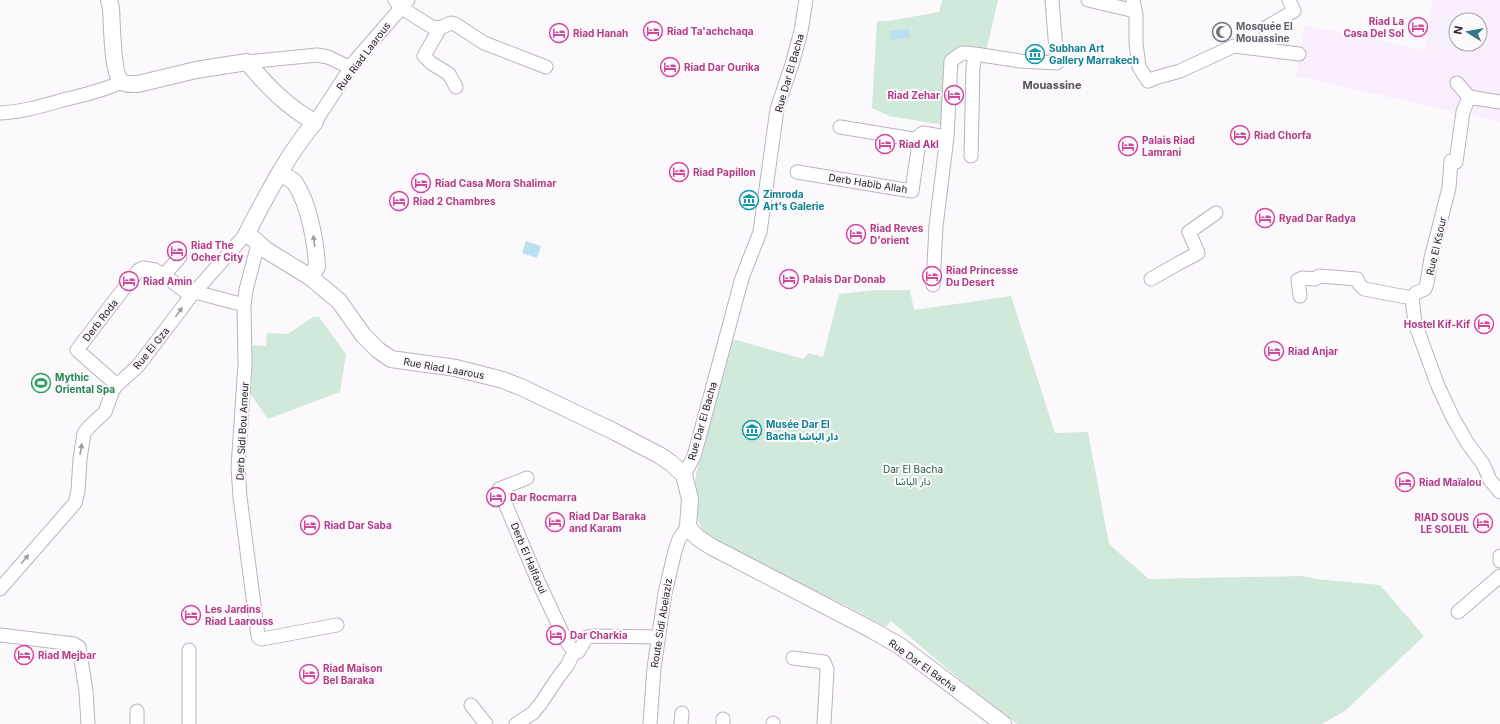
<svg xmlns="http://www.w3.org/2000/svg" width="1500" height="724" viewBox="0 0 1500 724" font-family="Inter,'Noto Sans Arabic',sans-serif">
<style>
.built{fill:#f8eefd;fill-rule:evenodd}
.green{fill:#d0e9da}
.water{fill:#badff1}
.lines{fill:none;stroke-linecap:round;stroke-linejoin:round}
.minor-casing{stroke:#bdb1c3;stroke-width:15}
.tertiary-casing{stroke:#bdb1c3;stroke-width:18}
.minor{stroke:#fff;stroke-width:13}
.tertiary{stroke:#fff;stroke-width:16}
.oneway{fill:#9e9c9f}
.labels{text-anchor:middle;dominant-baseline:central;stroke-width:4;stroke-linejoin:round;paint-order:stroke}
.hotel-label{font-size:10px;font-weight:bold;fill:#b23c85;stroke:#fcf9fd;text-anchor:start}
.worship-label{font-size:10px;font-weight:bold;fill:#5b616d;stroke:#fcf9fd;text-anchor:start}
.culture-label{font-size:10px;font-weight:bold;fill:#0d838f;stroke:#fcf9fd;text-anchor:start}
.street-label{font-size:10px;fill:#28232a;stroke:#fcf9fd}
.leisure-label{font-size:10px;font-weight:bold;fill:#27864d;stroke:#fcf9fd;text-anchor:start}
.park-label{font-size:10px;fill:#1f5a3f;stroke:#fcf9fd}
.neighbourhood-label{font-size:11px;font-weight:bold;fill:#594e5d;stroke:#fcf9fd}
</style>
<rect width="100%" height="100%" fill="#fcf9fd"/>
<path class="built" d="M1432,0H1500V122L1296,76L1304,25L1425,50ZM1456,20H1480V44H1456Z"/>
<path class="green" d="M942,0H998L986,52L959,51L943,125L889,116L872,108L877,21H888L939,12Z
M876,290H910L914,310L1011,296L1055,433L1088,432L1109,544L1149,579L1302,576L1316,579L1380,585L1424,636L1345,711L1322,724H1017L977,694L891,621L886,627L855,610L705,537L695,513L694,485L712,398L726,337L804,359L808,353L823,357L839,294Z
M313,317H319L346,354L340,392L268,419L246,388L253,345L266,346L267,333L288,334Z"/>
<path class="water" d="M909,29L910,38L891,40L890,31Z
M526,241L541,246L537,258L522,253Z"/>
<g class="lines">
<g class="minor-casing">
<path id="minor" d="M395,0L400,7L432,27L440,28L451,23L455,24L484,43L546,67
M1088,0L1135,11
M1133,0L1136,15V43L1139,67L1148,81L1155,78L1180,71L1234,46L1299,54
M440,28L424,56L431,63L449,74L456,87
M1261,49L1262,41H1271L1265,28L1294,11L1289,0
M247,62L317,55L328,57L351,68
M1457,83L1469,97L1500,102
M1469,97L1463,112L1456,162L1451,161L1449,188L1431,258L1427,283L1425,289L1416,293L1412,298L1415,323L1438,386L1453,418L1468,444L1483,464L1490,480L1500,492
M0,113C22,112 42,106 63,100C83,95 103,91 121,82
M315,122L355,61L408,0
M840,127L919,140
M971,156L973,68L975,54L1020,61L1057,63L1052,0
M797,172L912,191L920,135L923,133L947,137
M258,244L246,290L244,305L245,364L238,467L240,497L258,636L259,638L262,639L337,625
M164,275L180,257
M1151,279L1179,263L1198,253L1189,232L1216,213
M933,285L936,226L947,137L951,61L962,53L975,54
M195,292L244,305
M1300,296L1298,280L1302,278L1315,279L1319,276L1357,279L1359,284L1364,289L1412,298
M117,385L77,350L125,287L139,270L143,268L155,270L164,275L191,296
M684,475L694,456L699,438L742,278L760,232L777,109L793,61L801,31L806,0
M527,478L499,489L538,581L565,639L574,652H578L587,637L594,636L658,637
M1500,556V561
M0,589L75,503L78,491L80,459L84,433L89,427L105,412L113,390L117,385L138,366L191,296L247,233
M1458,612L1500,576
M0,635L74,644L79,647L86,691L88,724
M189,650V724
M793,658L824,662L827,670L824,724
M471,705L486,724
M137,711V724
M516,724L533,713L541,703L559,676L567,666L574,652
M650,724L654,668L665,593L675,551L679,539L688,526
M681,724L682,713
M723,724V719
M773,724V723"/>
</g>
<g class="tertiary-casing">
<path id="tertiary" d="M109,0L111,8C112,22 112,75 122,82C127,85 133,84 138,84L196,70L247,62C267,86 287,107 315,122C287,155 267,195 247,233L266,250L310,277L339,301L363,335L378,350L391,359L456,368L503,380L523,388L615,432L659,455L671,463L684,475L690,499L688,526L692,532L698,538L712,547L872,630L900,646L1003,724
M280,173C284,176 292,179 295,183C309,204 316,242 317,267L310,277"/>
</g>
<use href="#minor" class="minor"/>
<use href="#tertiary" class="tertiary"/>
</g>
<defs><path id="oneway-solid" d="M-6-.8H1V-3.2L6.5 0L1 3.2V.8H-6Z"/></defs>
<g class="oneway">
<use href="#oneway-solid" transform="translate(314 241) rotate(-98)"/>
<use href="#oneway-solid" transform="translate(179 312) rotate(-54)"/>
<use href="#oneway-solid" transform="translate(81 449) rotate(-80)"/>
<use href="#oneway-solid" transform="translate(25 559) rotate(-50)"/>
</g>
<defs>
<g id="hotel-ring" transform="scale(1)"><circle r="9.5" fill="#fcf9fd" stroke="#d1479c" stroke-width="1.5"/><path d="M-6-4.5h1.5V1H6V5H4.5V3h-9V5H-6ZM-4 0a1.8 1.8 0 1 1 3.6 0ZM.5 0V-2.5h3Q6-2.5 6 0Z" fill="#d1479c"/></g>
<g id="mosque-ring" transform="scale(1)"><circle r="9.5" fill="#fcf9fd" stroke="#6b7280" stroke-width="1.5"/><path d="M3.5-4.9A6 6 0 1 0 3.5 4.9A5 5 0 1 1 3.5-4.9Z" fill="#6b7280"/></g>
<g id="museum-ring" transform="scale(1)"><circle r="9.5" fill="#fcf9fd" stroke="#0f9aa8" stroke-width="1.5"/><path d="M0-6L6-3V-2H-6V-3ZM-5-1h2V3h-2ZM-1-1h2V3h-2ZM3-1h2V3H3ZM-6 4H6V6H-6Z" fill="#0f9aa8"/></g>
<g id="stadium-ring" transform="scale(1)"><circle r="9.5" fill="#fcf9fd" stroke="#2e9e5b" stroke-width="1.5"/><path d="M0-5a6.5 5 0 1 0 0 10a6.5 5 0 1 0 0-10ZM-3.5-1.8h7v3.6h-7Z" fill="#2e9e5b"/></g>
</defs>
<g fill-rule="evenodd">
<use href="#hotel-ring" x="1418" y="27"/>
<use href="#hotel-ring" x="653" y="31"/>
<use href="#mosque-ring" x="1222" y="32"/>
<use href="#hotel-ring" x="559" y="33"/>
<use href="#museum-ring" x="1035" y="54"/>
<use href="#hotel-ring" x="670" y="67"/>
<use href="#hotel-ring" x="954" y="95"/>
<use href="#hotel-ring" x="1240" y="135"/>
<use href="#hotel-ring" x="885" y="144"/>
<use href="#hotel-ring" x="1128" y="146"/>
<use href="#hotel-ring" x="679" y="172"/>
<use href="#hotel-ring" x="421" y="183"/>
<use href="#museum-ring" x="749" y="200"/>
<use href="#hotel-ring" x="399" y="201"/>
<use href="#hotel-ring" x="1265" y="218"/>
<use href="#hotel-ring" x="856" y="234"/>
<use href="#hotel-ring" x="177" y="251"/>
<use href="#hotel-ring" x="932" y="276"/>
<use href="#hotel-ring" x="789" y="279"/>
<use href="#hotel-ring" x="129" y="281"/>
<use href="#hotel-ring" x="1484" y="324"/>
<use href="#hotel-ring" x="1274" y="351"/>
<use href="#stadium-ring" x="41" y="383"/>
<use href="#museum-ring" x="752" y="430"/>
<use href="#hotel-ring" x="1405" y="482"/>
<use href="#hotel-ring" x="496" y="497"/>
<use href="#hotel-ring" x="555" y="522"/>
<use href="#hotel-ring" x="1483" y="523"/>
<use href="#hotel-ring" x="310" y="525"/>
<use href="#hotel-ring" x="191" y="615"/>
<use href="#hotel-ring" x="556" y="635"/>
<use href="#hotel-ring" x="24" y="655"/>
<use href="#hotel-ring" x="309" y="674"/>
</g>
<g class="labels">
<g class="hotel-label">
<text x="1404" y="21" text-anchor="end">Riad La<tspan x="1404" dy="12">Casa Del Sol</tspan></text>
<text x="667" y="31">Riad Ta'achchaqa</text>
<text x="573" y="33">Riad Hanah</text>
<text x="684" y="67">Riad Dar Ourika</text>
<text x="940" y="95" text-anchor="end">Riad Zehar</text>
<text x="1254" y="135">Riad Chorfa</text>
<text x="1142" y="140">Palais Riad<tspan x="1142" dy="12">Lamrani</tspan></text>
<text x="899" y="144">Riad Akl</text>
<text x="693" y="172">Riad Papillon</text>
<text x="435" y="183">Riad Casa Mora Shalimar</text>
<text x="413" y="201">Riad 2 Chambres</text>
<text x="1279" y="218">Ryad Dar Radya</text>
<text x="870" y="228">Riad Reves<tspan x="870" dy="12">D'orient</tspan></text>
<text x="191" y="245">Riad The<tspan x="191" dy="12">Ocher City</tspan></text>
<text x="946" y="270">Riad Princesse<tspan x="946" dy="12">Du Desert</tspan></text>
<text x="803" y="279">Palais Dar Donab</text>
<text x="143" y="281">Riad Amin</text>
<text x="1470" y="324" text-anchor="end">Hostel Kif-Kif</text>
<text x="1288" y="351">Riad Anjar</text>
<text x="1419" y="482">Riad Maïalou</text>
<text x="510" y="497">Dar Rocmarra</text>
<text x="569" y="516">Riad Dar Baraka<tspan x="569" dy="12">and Karam</tspan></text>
<text x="1469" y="517" text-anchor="end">RIAD SOUS<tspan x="1469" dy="12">LE SOLEIL</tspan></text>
<text x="324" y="525">Riad Dar Saba</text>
<text x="205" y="609">Les Jardins<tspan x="205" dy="12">Riad Laarouss</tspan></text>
<text x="570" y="635">Dar Charkia</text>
<text x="38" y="655">Riad Mejbar</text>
<text x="323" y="668">Riad Maison<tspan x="323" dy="12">Bel Baraka</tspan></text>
</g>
<g class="worship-label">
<text x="1236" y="26">Mosquée El<tspan x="1236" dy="12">Mouassine</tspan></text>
</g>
<g class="culture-label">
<text x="1049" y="48">Subhan Art<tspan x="1049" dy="12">Gallery Marrakech</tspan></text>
<text x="763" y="194">Zimroda<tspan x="763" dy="12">Art's Galerie</tspan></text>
<text x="766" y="424">Musée Dar El<tspan x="766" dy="12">Bacha دار الباشا</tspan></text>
</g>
<g class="street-label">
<text transform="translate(363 56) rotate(-53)">Rue Riad Laarous</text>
<text transform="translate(789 73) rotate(-74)">Rue Dar El Bacha</text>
<text transform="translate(868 183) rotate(9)">Derb Habib Allah</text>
<text transform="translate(1436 246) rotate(-77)">Rue El Ksour</text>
<text transform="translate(100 320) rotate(-52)">Derb Roda</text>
<text transform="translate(151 348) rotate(-51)">Rue El Gza</text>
<text transform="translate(444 368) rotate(10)">Rue Riad Laarous</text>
<text transform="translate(702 421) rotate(-74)">Rue Dar El Bacha</text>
<text transform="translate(242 431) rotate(-87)">Derb Sidi Bou Ameur</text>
<text transform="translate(529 558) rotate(67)">Derb El Halfaoui</text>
<text transform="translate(661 623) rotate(-81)">Route Sidi Abelaziz</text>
<text transform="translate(923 665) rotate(36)">Rue Dar El Bacha</text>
</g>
<g class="leisure-label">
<text x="55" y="377">Mythic<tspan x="55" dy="12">Oriental Spa</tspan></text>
</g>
<g class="park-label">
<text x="913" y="469">Dar El Bacha<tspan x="913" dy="12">دار الباشا</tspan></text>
</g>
<g class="neighbourhood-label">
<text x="1052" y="85">Mouassine</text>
</g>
</g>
<g transform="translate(1468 32) rotate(281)"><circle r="19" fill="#fcf9fd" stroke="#a7a3a9"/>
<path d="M0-3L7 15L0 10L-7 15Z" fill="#347588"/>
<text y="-6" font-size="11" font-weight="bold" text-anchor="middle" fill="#28232a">N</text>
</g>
</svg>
